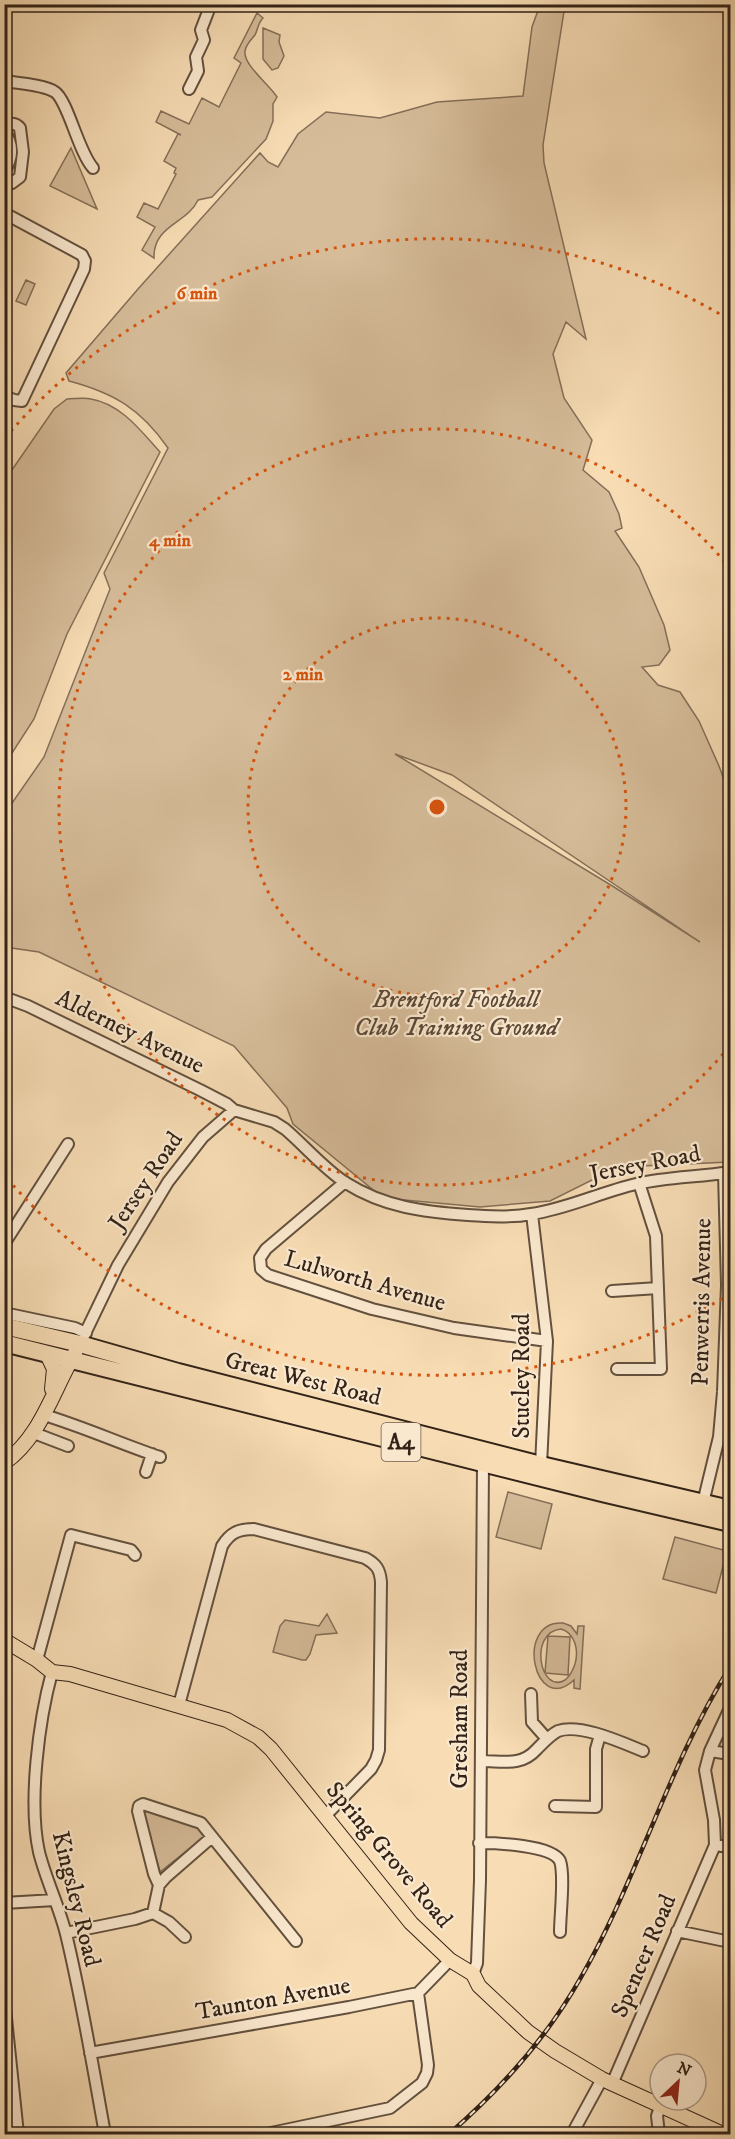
<svg xmlns="http://www.w3.org/2000/svg" width="735" height="2139" viewBox="0 0 735 2139" font-family="'IM FELL DW Pica',serif">
<style>
.green{fill:#d6bc99;stroke:#846f58;stroke-width:1.5;fill-rule:evenodd}
.lines{fill:none;stroke-linecap:round;stroke-linejoin:round}
.minor-casing{stroke:#63503e;stroke-width:14}
.major-casing{stroke:#322217;stroke-width:16}
.highway-casing{stroke:#322217;stroke-width:20}
.minor{stroke:#fae8ce;stroke-width:10}
.major{stroke:#f7dcb4;stroke-width:14}
.highway{stroke:#f7dcb4;stroke-width:16}
.rail-casing{stroke:#322217;stroke-width:4.5}
.rail{stroke:#fae8ce;stroke-width:2;stroke-dasharray:7;stroke-linecap:butt}
.ring{fill:none;stroke:#d6540d;stroke-width:3;stroke-dasharray:3 6}
.labels{text-anchor:middle;dominant-baseline:central;stroke-width:4.5;stroke-linejoin:round;paint-order:stroke}
.shield{fill:#fae8ce;stroke:#6e5d4e;stroke-width:1.5}
.shield-label{font-size:22px;font-weight:bold;fill:#322217}
.park-label{font-size:24px;font-style:italic;fill:#5b4838;stroke:#fae8ce}
.street-label{font-size:24px;fill:#322217;stroke:#fae8ce}
.centre{fill:#d6540d;stroke:#fae8ce;stroke-width:3}
.ring-label{font-size:18px;text-anchor:middle;font-weight:bold;fill:#d6540d;stroke:#fae8ce;stroke-width:4.5;stroke-linejoin:round;paint-order:stroke}
</style>
<rect width="100%" height="100%" fill="#f7dcb4"/>
<filter id="stains"><feTurbulence type="fractalNoise" baseFrequency=".00333" numOctaves="4"/><feColorMatrix values="0 0 0 0 .2 0 0 0 0 .09 0 0 0 0 .02 0 0 0 .5 -.17"/></filter>
<radialGradient id="worn" r=".72"><stop offset=".6" stop-color="#630" stop-opacity="0"/><stop offset="1" stop-color="#630" stop-opacity=".3"/></radialGradient>
<path class="green" d="M540,5H565L543,145L544,163L586,339L566,322L553,354L564,398L592,440L583,470L609,492L619,514L622,528L615,531L639,567L664,625L670,650L659,665L642,667L658,685L680,692L699,721L719,766L730,796V869L729,874L730,876V1162L618,1167L550,1201L480,1207L383,1198L293,1124L287,1108L234,1046L39,952L5,947L4,803L10,806L44,757L110,589L104,573L168,448C141,409 114,393 69,381L66,373L138,289L260,153L268,162L278,167L298,134L326,112L380,118L437,102L523,96L532,27ZM395,754L452,775L700,942L614,887Z
M257,13L263,18C258,23 258,29 255,35C251,40 246,44 245,51C243,65 270,85 277,97L273,104V121L266,139L212,197L198,200C187,224 153,225 154,258L142,250L155,227L137,217L144,203L158,209L176,174L174,173L176,168L164,161L178,134L181,135L156,122L161,111L189,124L202,98L219,107L241,63L234,58Z
M263,28L280,35L279,42L284,56L278,68L272,70L263,59Z
M71,148L97,209L50,186Z
M26,280L35,284L26,305L16,301Z
M67,399C75,399 84,397 91,399C121,404 141,431 160,452L67,634L34,719L5,764V480L54,409Z
M508,1492L552,1504L541,1549L496,1537Z
M675,1537L727,1551L716,1593L663,1579Z
M327,1614L337,1633L316,1635L310,1654L306,1660H302L273,1652L280,1626L285,1620L319,1626Z
M563,1623L571,1626L577,1634L578,1626H584L580,1689L574,1688V1680C534,1717 514,1620 563,1623ZM561,1629C575,1633 579,1650 575,1664C573,1670 570,1676 565,1680C540,1695 528,1632 561,1629Z
M548,1636L570,1637L568,1675L545,1673Z
M142,1809L198,1827L204,1837L160,1872Z"/>
<g class="lines">
<g class="minor-casing">
<path id="minor" d="M4,81C17,83 45,85 55,92C68,101 78,151 93,168
M189,89L198,71L196,57L204,40L201,30L211,4
M4,127C10,123 15,122 20,128L23,152L20,177L12,183L4,178
M4,132C14,144 13,159 4,171
M4,213L82,255L85,261L84,269L22,401L14,400L4,396
M4,997L28,1006L200,1090L227,1104L234,1110
M345,1182L266,1249L260,1258L261,1269L268,1275L372,1309L454,1328L547,1341
M532,1214L547,1341L541,1465
M4,1244L68,1144
M612,1291L658,1288
M4,1313L75,1328L86,1333
M80,1344L118,1265L168,1182L203,1137L234,1110L274,1122L285,1129C305,1146 324,1169 346,1183C384,1207 424,1212 468,1215C489,1216 510,1218 531,1214C567,1209 601,1192 636,1184C667,1177 700,1177 730,1172
M617,1369H661L656,1236L639,1183
M44,1415C84,1427 121,1444 160,1457
M34,1433L68,1446
M146,1472L152,1454
M703,1503L719,1437L723,1392L727,1285L724,1173
M37,1660L71,1535L131,1550L135,1555
M52,1672C39,1720 28,1802 39,1852C46,1880 59,1906 66,1934C82,2000 93,2068 105,2134
M531,1694L532,1722L547,1739
M179,1705L222,1546C230,1533 238,1529 254,1529L365,1558C376,1564 380,1569 381,1582L379,1750L376,1760L371,1769L326,1815
M730,1708L710,1751L730,1754
M481,1761C503,1761 521,1767 537,1749C543,1743 550,1735 558,1731C580,1723 623,1743 643,1751
M555,1806L596,1807V1749L600,1735
M479,1843C496,1843 552,1845 560,1861C565,1875 560,1916 560,1932
M715,1845L730,1847
M159,1885L154,1874L138,1811L139,1806L143,1804L201,1823L296,1941
M4,1903L55,1900
M153,1913L169,1922L185,1937
M677,1931L730,1942
M66,1933L135,1919L153,1913L159,1885L166,1877L212,1837
M473,1974L477,1963L480,1880L483,1463
M4,1999L18,2134
M90,2053L349,2007L418,1993L450,1960
M612,2084L715,1845L714,1820L705,1770L710,1751
M266,2134L390,2108L422,2083L427,2073L428,2065L418,1993
M572,2134L602,2079
M659,2134L657,2116L660,2107"/>
</g>
<g class="major-casing">
<path id="major" d="M47,1354L54,1369L52,1389
M4,1463C41,1437 53,1390 75,1353
M4,1640L37,1660L52,1672L70,1674L227,1720L258,1737L271,1749L411,1923L450,1960L473,1974L479,1986L528,2032L555,2051L602,2079L723,2134"/>
</g>
<g class="highway-casing">
<path id="highway" d="M4,1326L80,1344L178,1372L541,1465L730,1509
M4,1343L602,1493L730,1523"/>
</g>
<use href="#minor" class="minor"/>
<use href="#major" class="major"/>
<use href="#highway" class="highway"/>
<g class="rail-casing">
<path id="rail" d="M449,2134C500,2090 547,2037 580,1979C638,1879 668,1765 730,1667"/>
</g>
<use href="#rail" class="rail"/>
</g>
<g class="ring">
<circle cx="437" cy="807" r="189"/>
<path d="M729 1047A378 378 0 1 1 729 567"/>
<path d="M730 1294A568 568 0 0 1 5 1176M5 438A568 568 0 0 1 730 320"/>
</g>
<g class="labels">
<rect class="shield" x="381.5" y="1423" width="39" height="38" rx="4.5"/>
<g class="shield-label">
<text x="401" y="1442">A4</text>
</g>
<g class="park-label">
<text x="456" y="1000">Brentford Football<tspan x="456" dy="28">Club Training Ground</tspan></text>
</g>
<g class="street-label">
<text transform="translate(130 1032) rotate(26)">Alderney Avenue</text>
<text transform="translate(645 1164) rotate(-11)">Jersey Road</text>
<text transform="translate(146 1181) rotate(-56)">Jersey Road</text>
<text transform="translate(365 1281) rotate(16)">Lulworth Avenue</text>
<text transform="translate(702 1302) rotate(-89)">Penwerris Avenue</text>
<text transform="translate(522 1376) rotate(-90)">Stucley Road</text>
<text transform="translate(303 1379) rotate(14)">Great West Road</text>
<text transform="translate(460 1719) rotate(-90)">Gresham Road</text>
<text transform="translate(389 1855) rotate(50)">Spring Grove Road</text>
<text transform="translate(76 1899) rotate(76)">Kingsley Road</text>
<text transform="translate(644 1956) rotate(-67)">Spencer Road</text>
<text transform="translate(273 1999) rotate(-10)">Taunton Avenue</text>
</g>
</g>
<circle cx="437" cy="807" r="9" class="centre"/>
<g class="ring-label">
<text x="197" y="299">6 min</text>
<text x="170" y="546">4 min</text>
<text x="303" y="680">2 min</text>
</g>
<rect width="735" height="2139" fill="none" stroke="#f7dcb4" stroke-width="24"/>
<rect x="6" y="6" width="723" height="2127" fill="none" stroke="#322217" stroke-width="3"/>
<rect x="12" y="12" width="711" height="2115" fill="none" stroke="#322217" stroke-width="1.5"/>
<g transform="translate(678 2082) rotate(26)"><circle r="28" fill="#fae8ce" stroke="#aa9985" stroke-width="1.5"/>
<path d="M0-4.5L10 22L0 15L-10 22Z" fill="#8f2418"/>
<text y="-9" font-size="16" font-weight="bold" text-anchor="middle" fill="#322217">N</text>
</g>
<rect width="100%" height="100%" filter="url(#stains)"/>
<rect width="100%" height="100%" fill="url(#worn)"/>
</svg>
